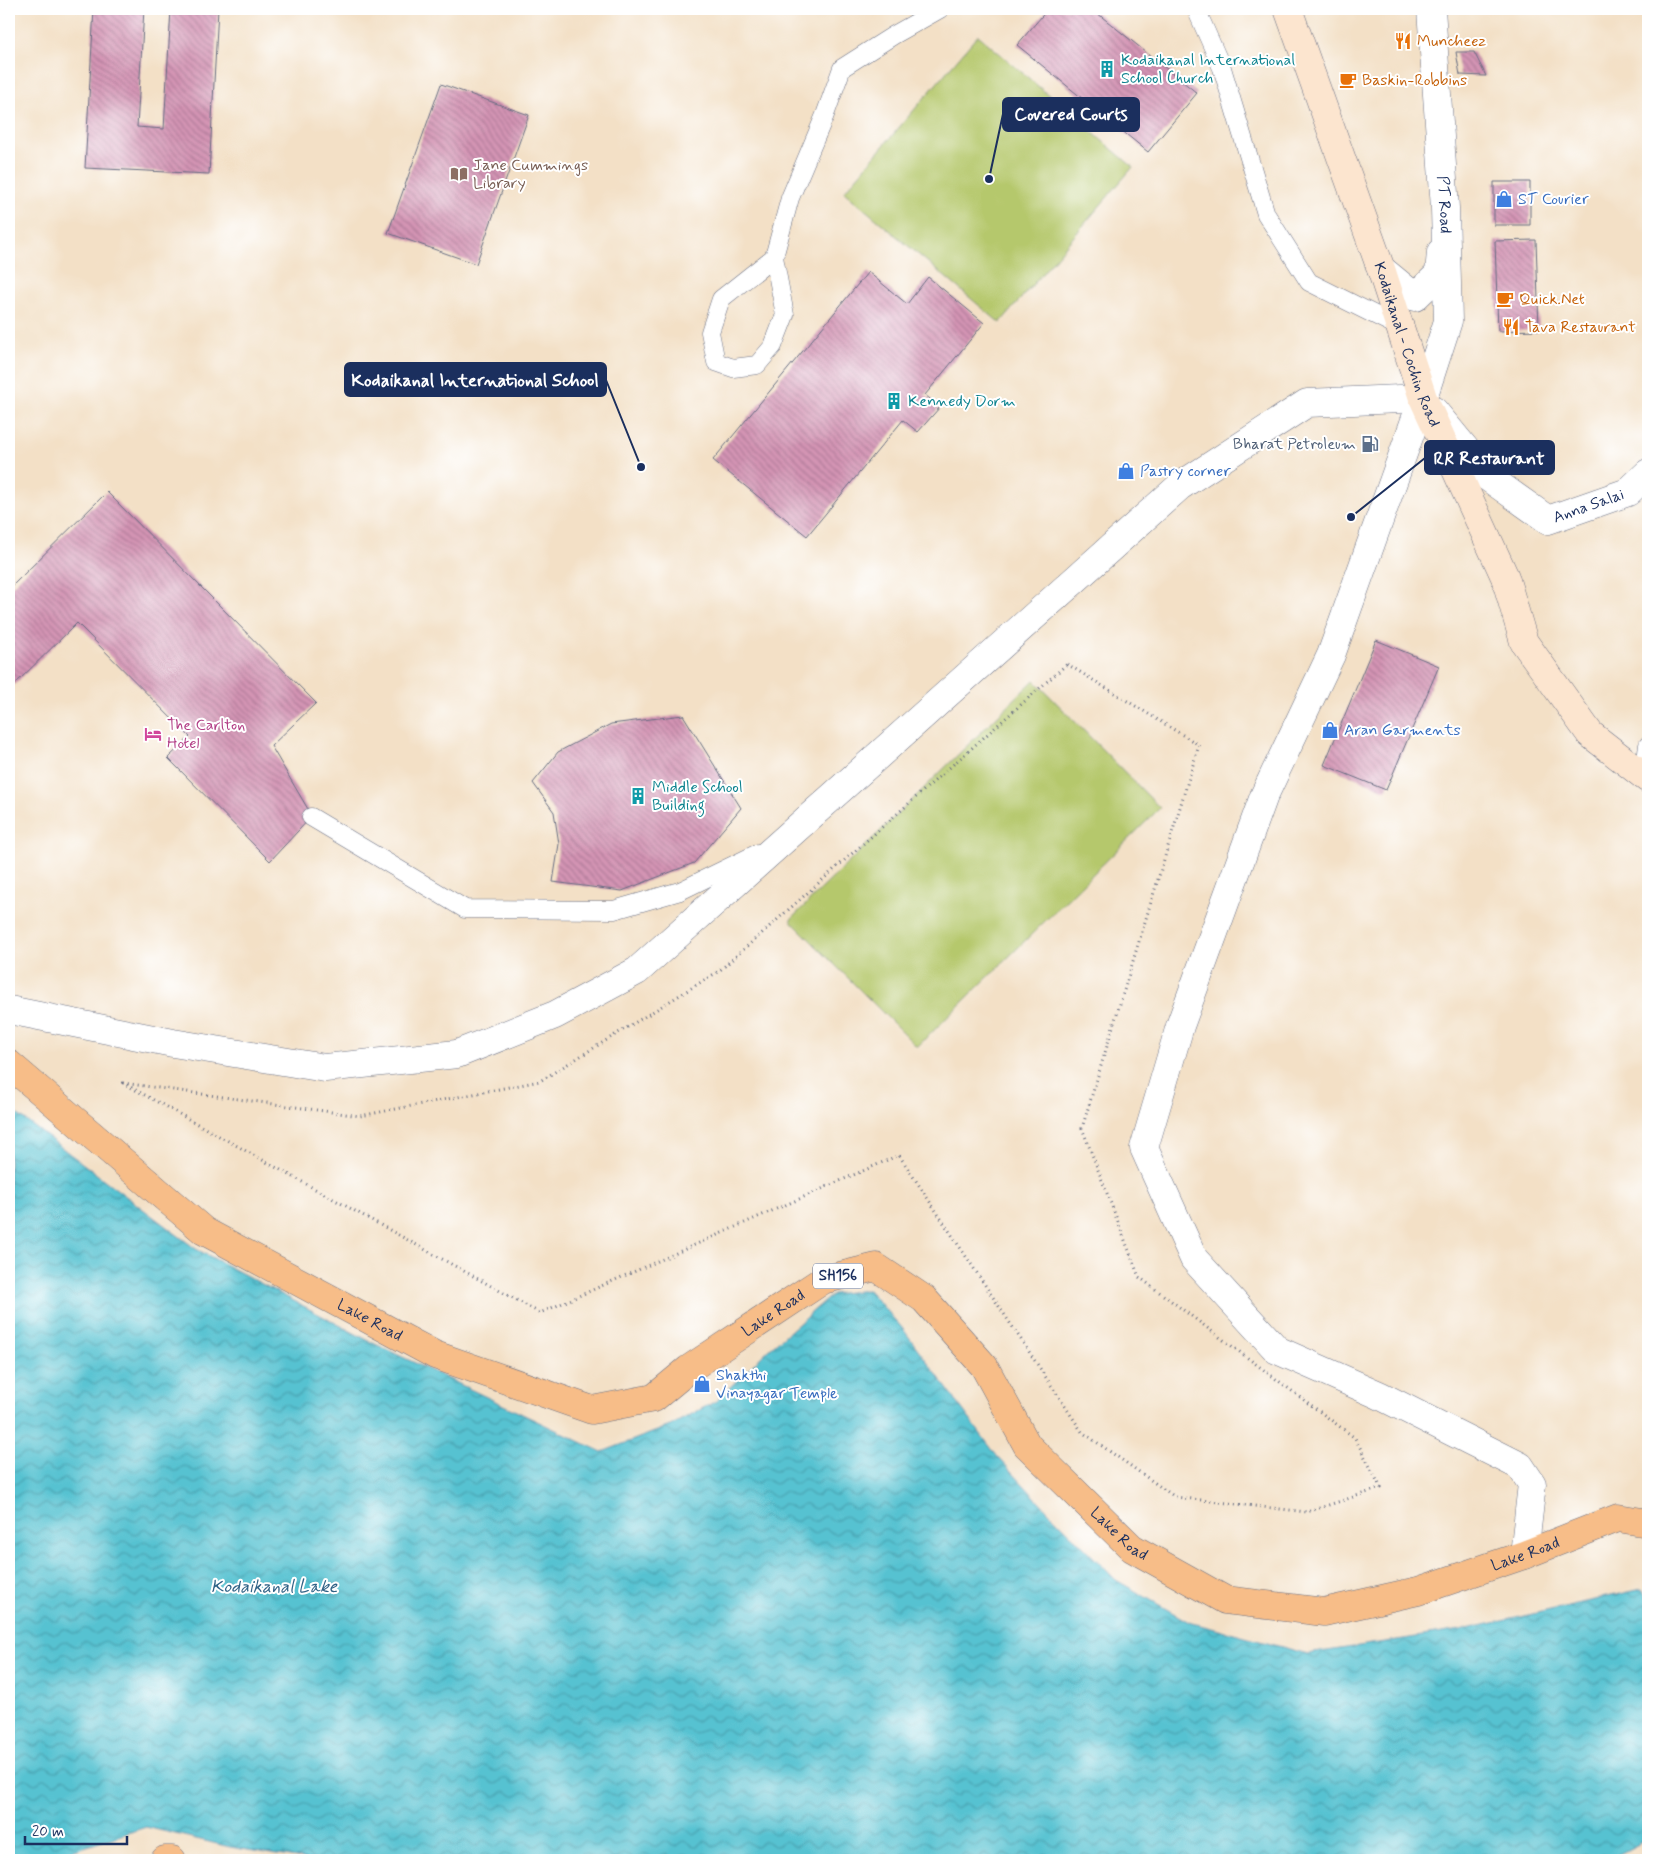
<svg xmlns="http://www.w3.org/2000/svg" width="1657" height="1869" viewBox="0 0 1657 1869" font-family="Mynerve,sans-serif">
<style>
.grass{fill:#b5c86c;stroke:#687c65}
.water{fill:url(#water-waves);stroke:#397898}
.building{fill:url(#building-back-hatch)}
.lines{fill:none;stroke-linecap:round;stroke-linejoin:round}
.service-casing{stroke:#676d82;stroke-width:19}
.minor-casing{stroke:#676d82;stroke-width:29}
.tertiary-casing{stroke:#676d82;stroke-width:29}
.secondary-casing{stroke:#676d82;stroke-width:29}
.primary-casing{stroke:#676d82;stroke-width:29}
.path{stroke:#676d82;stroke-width:3;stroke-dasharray:1 4;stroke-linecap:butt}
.service{stroke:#fff;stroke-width:18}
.minor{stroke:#fff;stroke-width:28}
.tertiary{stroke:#fff;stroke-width:28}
.secondary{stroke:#fce5cf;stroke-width:28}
.primary{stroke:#f7bd88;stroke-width:28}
.labels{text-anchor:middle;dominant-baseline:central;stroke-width:4;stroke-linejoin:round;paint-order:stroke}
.shield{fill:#fff;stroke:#5f6d8e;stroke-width:1}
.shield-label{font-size:15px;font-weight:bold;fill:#1b2f5e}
.food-label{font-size:16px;fill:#c56008;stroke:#fff;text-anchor:start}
.culture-label{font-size:16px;fill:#0d838f;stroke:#fff;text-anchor:start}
.education-label{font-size:16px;fill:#785e54;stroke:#fff;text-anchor:start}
.shop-label{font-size:16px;fill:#366cbe;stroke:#fff;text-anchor:start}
.street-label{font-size:16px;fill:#1b2f5e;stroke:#fff}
.service-label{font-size:16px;fill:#4e5e75;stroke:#fff;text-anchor:end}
.hotel-label{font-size:16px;fill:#b23c85;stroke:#fff;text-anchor:start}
.water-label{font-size:18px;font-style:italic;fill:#306286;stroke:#fff}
.leader{fill:none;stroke:#1b2f5e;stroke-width:2}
.callout-dot{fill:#1b2f5e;stroke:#fff;stroke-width:2}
.callout{fill:#1b2f5e;stroke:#1b2f5e;stroke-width:2}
.callout-label{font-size:18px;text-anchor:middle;font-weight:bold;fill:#fff}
</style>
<defs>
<pattern id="water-waves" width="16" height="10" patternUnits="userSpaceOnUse" patternTransform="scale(1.25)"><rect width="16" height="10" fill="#57c2d1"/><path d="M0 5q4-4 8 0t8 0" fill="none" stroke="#479ead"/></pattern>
<pattern id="building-back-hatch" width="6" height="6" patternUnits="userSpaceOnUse" patternTransform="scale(1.25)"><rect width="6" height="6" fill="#d494b4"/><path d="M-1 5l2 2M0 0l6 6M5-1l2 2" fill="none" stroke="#ab7996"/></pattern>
</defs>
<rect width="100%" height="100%" fill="#fff"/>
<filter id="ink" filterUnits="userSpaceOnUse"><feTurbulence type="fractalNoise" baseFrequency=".02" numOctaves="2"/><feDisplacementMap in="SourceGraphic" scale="10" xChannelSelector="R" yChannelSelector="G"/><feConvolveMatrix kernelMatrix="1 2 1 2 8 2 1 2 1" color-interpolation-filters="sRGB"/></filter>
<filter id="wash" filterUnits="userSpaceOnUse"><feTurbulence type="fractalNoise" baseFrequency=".0096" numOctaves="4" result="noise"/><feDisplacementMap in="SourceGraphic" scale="20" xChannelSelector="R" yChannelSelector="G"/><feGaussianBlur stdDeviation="1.12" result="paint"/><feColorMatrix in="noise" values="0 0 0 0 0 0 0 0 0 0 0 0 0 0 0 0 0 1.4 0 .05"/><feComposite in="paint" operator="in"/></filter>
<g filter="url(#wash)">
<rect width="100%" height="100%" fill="#f3e0c6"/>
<path class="grass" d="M978,35L1133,167L1000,323L844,192Z
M1034,680L1160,808L917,1047L790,920Z"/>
<path class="water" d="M9,1108L196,1249L373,1343L602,1452L670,1426L716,1401L768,1350L833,1294L868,1290L903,1329L997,1456L1047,1510L1116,1580L1189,1622L1308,1654L1467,1629L1642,1589L1648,1599V1839L1608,1860H308L230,1847L146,1827L44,1860H9Z"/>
<g id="blocks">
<path class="building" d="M94,9H144L137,127L164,129L171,9H218L209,174L85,168Z
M1048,9H1092L1197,93L1148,152L1017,45Z
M1456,52H1474L1486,76L1460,75Z
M441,84L529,115L476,264L388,233Z
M1494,182H1530V225H1494Z
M1536,240L1539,330L1498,331L1495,241Z
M868,272L907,304L928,277L984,323L925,395L940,407L918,432L903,420L807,536L713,460Z
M107,492L316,703L271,746L312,816L270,861L168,758L190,737L77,623L9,690V589Z
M1376,640L1439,666L1386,790L1324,765Z
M683,715L741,808L694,863L622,891L553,882L559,844L554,812L533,783L558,752L611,724Z"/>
</g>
</g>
<g filter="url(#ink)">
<use href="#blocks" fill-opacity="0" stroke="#676d82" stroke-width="1"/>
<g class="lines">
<g class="service-casing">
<path id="service" d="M1196,9L1222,68L1266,214L1309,282L1401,328
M774,257L721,299L710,332L716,362L733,368L757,365L773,346L785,315L774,257L790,198L825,115L842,68L894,35L940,9
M1644,777L1648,745
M311,817L465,909L614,910L680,891L758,853"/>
</g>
<g class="minor-casing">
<g id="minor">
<path id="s1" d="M1431,9L1445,208L1448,321L1423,398L1331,655L1264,796L1180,1026L1144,1148L1194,1259L1277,1350L1379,1395L1520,1466L1532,1484L1524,1555"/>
<path d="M1381,269L1415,297L1439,274L1441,252"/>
<path d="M9,1010L173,1043L325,1068L457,1054L555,1015L637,971L1180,486L1307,403L1423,398"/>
</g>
</g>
<g class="tertiary-casing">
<g id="tertiary">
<path id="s2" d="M1434,411L1489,478L1548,520L1628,492L1648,473"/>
</g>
</g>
<g class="secondary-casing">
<g id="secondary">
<path id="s3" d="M1288,9L1381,269L1423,398L1505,577L1524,642L1590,734L1648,779"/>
</g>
</g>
<g class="primary-casing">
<g id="primary">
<path id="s4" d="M9,1064L204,1231L435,1355L592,1410L654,1398L689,1369L823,1280L876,1267L924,1299L984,1366L1027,1445L1132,1548L1225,1600L1324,1612L1418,1591L1524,1555L1618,1518L1648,1523"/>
<path d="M165,1860H172"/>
</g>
</g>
<path class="path" d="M1067,664L1199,745L1082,1128L1139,1277L1355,1438L1381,1488L1307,1512L1175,1497L1082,1432L899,1155L540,1313L123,1083L360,1116L540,1081L719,971Z"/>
<use href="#service" class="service"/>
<use href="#minor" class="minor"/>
<use href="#tertiary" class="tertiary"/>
<use href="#secondary" class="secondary"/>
<use href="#primary" class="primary"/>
</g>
</g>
<defs>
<g id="restaurant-bare" transform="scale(1.35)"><path d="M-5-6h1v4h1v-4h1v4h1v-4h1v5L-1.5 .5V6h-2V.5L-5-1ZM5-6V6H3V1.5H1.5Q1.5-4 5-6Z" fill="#e8710a" stroke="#fff" stroke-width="2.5" paint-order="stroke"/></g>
<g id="building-bare" transform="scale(1.35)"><path d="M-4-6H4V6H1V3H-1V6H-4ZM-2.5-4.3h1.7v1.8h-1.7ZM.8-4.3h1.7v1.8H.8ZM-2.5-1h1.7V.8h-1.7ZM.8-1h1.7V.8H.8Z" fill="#0f9aa8" stroke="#fff" stroke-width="2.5" paint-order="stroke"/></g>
<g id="cafe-bare" transform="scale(1.35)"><path d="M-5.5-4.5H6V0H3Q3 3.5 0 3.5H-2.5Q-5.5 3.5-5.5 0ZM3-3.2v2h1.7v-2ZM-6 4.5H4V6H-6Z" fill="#e8710a" stroke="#fff" stroke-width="2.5" paint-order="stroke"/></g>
<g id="library-bare" transform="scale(1.35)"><path d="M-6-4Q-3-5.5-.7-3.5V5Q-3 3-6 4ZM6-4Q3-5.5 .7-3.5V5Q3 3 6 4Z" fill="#8d6e63" stroke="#fff" stroke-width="2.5" paint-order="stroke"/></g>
<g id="shop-bare" transform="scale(1.35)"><path d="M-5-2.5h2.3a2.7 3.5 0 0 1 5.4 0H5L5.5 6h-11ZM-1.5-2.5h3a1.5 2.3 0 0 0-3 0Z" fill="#3f7fe0" stroke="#fff" stroke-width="2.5" paint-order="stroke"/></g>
<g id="fuel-bare" transform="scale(1.35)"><path d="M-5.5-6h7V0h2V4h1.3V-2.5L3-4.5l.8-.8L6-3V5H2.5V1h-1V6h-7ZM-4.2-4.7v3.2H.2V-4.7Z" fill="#5c6f8a" stroke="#fff" stroke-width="2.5" paint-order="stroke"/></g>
<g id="hotel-bare" transform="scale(1.35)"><path d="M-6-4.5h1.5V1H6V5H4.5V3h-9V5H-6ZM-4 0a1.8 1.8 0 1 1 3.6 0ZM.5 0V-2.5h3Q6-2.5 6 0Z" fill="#d1479c" stroke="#fff" stroke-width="2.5" paint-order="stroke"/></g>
</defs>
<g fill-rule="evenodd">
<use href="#restaurant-bare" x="1403" y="41"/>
<use href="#building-bare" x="1107" y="69"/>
<use href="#cafe-bare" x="1348" y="80"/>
<use href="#library-bare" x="459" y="174"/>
<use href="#shop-bare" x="1504" y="199"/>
<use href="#cafe-bare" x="1505" y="299"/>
<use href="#restaurant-bare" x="1511" y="327"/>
<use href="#building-bare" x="894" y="401"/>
<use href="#fuel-bare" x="1370" y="444"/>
<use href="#shop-bare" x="1126" y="471"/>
<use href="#shop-bare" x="1330" y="730"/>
<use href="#hotel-bare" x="153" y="734"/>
<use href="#building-bare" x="638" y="796"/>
<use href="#shop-bare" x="702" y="1384"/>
</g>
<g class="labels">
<rect class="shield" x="813" y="1263.5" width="50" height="25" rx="4"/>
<g class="shield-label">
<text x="838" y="1276">SH156</text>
</g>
<g class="food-label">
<text x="1417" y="41">Muncheez</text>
<text x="1362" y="80">Baskin-Robbins</text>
<text x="1519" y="299">Quick.Net</text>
<text x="1525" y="327">Tava Restaurant</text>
</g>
<g class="culture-label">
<text x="1121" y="60">Kodaikanal International<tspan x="1121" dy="18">School Church</tspan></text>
<text x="908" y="401">Kennedy Dorm</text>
<text x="652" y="787">Middle School<tspan x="652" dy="18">Building</tspan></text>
</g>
<g class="education-label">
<text x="473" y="165">Jane Cummings<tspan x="473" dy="18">Library</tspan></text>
</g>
<g class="shop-label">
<text x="1518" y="199">ST Courier</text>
<text x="1140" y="471">Pastry corner</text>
<text x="1344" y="730">Aran Garments</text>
<text x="716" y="1375">Shakthi<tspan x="716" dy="18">Vinayagar Temple</tspan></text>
</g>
<g class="street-label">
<text stroke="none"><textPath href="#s1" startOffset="196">PT Road</textPath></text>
<text stroke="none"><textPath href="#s3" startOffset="356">Kodaikanal - Cochin Road</textPath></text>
<text stroke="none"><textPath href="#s2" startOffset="202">Anna Salai</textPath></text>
<text stroke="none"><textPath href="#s4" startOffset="895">Lake Road</textPath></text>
<text stroke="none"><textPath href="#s4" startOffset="445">Lake Road</textPath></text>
<text stroke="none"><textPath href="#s4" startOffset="1375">Lake Road</textPath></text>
<text stroke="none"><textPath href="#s4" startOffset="1810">Lake Road</textPath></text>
</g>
<g class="service-label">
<text x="1356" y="444">Bharat Petroleum</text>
</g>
<g class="hotel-label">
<text x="167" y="725">The Carlton<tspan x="167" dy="18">Hotel</tspan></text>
</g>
<g class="water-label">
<text x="274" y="1587">Kodaikanal Lake</text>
</g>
</g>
<path class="leader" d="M989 179L1003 114M641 467L606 380M1351 517L1425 458"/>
<g class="callout-dot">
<circle cx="989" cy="179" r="5"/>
<circle cx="641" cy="467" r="5"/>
<circle cx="1351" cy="517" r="5"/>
</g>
<g class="callout">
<rect x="1003" y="98" width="136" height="33" rx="5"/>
<rect x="345" y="363" width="261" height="33" rx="5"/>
<rect x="1425" y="441" width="129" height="33" rx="5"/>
</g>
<g class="callout-label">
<text x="1071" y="120">Covered Courts</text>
<text x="475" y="386">Kodaikanal International School</text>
<text x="1489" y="464">RR Restaurant</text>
</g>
<rect width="1657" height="1869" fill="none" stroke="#fff" stroke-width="30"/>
<path d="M25 1836v8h102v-8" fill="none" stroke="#1b2f5e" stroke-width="2.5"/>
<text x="32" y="1836" font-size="15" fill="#1b2f5e" stroke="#ffffff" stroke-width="4" paint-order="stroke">20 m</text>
</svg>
